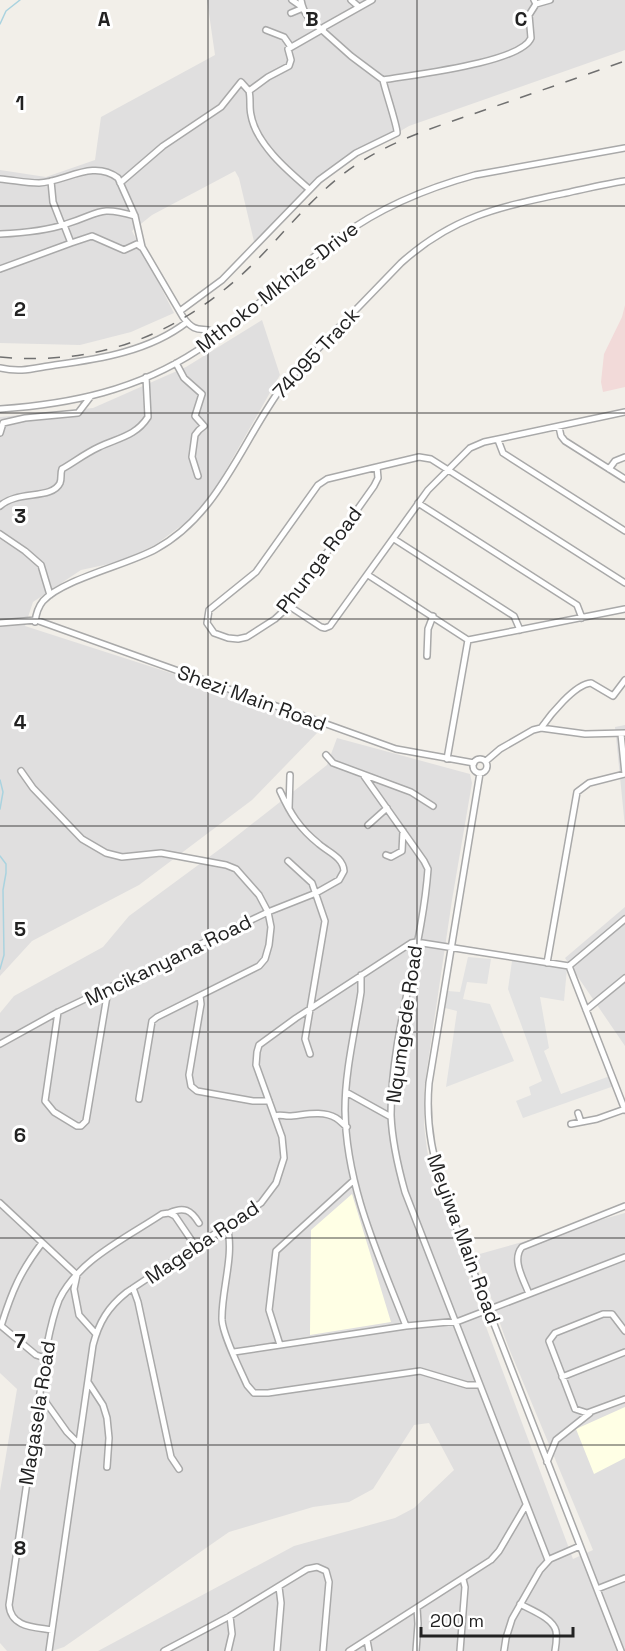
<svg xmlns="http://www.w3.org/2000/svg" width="625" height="1651" viewBox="0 0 625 1651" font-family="'Space Grotesk',sans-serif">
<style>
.residential{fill:#e0dfdf}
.commercial{fill:#f2dad9}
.education{fill:#ffffe5}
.parking{fill:#e2e2e2}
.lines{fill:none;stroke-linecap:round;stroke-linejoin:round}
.stream{stroke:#aad3df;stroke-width:1.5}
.minor-casing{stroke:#a9a9a9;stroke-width:8}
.minor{stroke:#fff;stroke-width:5}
.rail{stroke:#707070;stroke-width:1.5;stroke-dasharray:12 12;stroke-linecap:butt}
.grid{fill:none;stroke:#222;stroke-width:1.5;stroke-opacity:0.55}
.labels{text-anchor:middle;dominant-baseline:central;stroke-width:6;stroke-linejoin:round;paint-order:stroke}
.street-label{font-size:20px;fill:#222;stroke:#fff}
.grid-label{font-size:20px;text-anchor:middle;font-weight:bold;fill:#222;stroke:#fff;stroke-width:6;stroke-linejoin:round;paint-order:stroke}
</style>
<rect width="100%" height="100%" fill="#f2efe9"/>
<path class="residential" d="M207,0H625V50L409,126L351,160L325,180L256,250L239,178L235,171L152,215L132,231L174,313L131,332L80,345L0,343V170L46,177L95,160L101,117L215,55Z
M262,320L280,375L214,491L189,520L155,545L118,562L81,570L33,602L25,626L261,702L318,732L252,800L139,885L32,941L0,976V417L93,408L186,367Z
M625,725V827L615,727Z
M337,738L470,774L472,783L452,900L424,1089V1125L427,1150L435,1182L461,1251L473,1292L573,1559L593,1550L508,1346L476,1255L625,1213V1651H98L294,1546L395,1518L414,1508L454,1470L429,1423L414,1425L373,1489L349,1502L313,1507L229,1532L64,1647L52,1651H7L0,1643V1491L17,1389L0,1373V1013L14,996L103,947L129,916L224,846L327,765Z
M625,907V1046L565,958Z"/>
<path class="commercial" d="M625,305V387L603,392L601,382L604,354L622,317Z"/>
<path class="education" d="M352,1194L391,1322L310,1335L311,1230Z
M625,1407V1458L594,1474L576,1429Z"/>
<path class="parking" d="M468,957L491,959L487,984L467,982L463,999L490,1004L514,1061L446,1087L457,1011L445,1008L448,991L460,992Z
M512,961L567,968L564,1001L540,997L549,1048L544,1051L561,1094L610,1076L614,1086L523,1118L516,1101L531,1095L529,1087L542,1081L508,989Z"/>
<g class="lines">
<path class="stream" d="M0,24L6,11L20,0
M0,780L3,792L0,809
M0,856L6,864V873L3,890L4,955L0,969"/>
<g class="minor-casing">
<path id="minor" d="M292,0L302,7
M301,0C303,12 311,25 323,29
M351,0L359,7
M372,0L324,27L323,31L351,56L383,80C410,75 521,63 531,38L529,15L536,4L534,0
M536,4L550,0
M291,13L303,8
M266,30L284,37L291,47
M249,91C251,99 249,107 251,115C256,144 288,171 309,189
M0,179C13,180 26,183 39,183C65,182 93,159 118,178L135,216L142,247L183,317C198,338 204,323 219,335
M51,181L53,202L62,225
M120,183L163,146L221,107L241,82L249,91L268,77L289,66L291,60L288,49L323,29
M64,225L71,243L92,236L124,250L137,244L141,247
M0,234C22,233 46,231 66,224C100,214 97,205 135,216
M0,269L71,243
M180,311L222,280L319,180L356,153L397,133C398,128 385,90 383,80
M176,363L184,378L202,394L195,416L204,426L199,430L195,435L192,457L198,476
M0,368C22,373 34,368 55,365C100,359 150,351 187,322
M0,409C72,404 137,390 198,350C249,317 290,272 340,237C381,207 427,188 475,175L625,148
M559,427L561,436L565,441L625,479
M0,433L3,423L25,418L78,413L91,396
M498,440L503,453L625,531
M377,467L378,478L374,486L289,606L275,619L247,637L238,639L228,638L214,633L207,623L209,610L256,572L318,485L327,479Z
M377,467L419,457L431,459L625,583
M609,469L615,461L625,457
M418,503L577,605L582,618
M0,506C17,490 52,500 60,483C62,478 60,474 62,469C74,462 86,453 99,447C118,438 136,436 148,417L146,377
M0,534L25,551L41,565L50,595
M394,539L514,616L520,630
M368,575L468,640
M289,606L321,627L325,628L330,626L428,490L470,448L484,442L625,412
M35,622C36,614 38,607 43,601C63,579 127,565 156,549C220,514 242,440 284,384L401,263C453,216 499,207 566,193C585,189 605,184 625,181
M0,623L36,620L396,749L474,763
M427,656L428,629L433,616
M541,728C550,715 575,684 591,683L613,696L625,680
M621,734L625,774
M326,755L333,763L411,792L433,806
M473 766a7 7 0 1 1 14 0a7 7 0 1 1-14 0Z
M447,759L468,640L625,609
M486,761L500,749L533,730L541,728L585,734L625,733
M21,771L33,788L82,839L106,853L122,857L161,853L226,865L236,869L259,895L268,912L271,927L269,945L265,959L259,966L157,1017L152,1021L139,1099
M480,773L429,1083C425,1129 434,1159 447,1203L621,1651
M364,776L424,861L428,869C422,952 391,1032 391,1115C392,1141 398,1167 405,1192L548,1560
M289,809L290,775
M368,825L387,808
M386,855L391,857L402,851L403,831
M288,861L312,883L325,921L305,1039L310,1054
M625,919L569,966L625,1110
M547,963L577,792L589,783L625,774
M361,975V992C355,1031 345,1071 345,1110C346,1187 379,1256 406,1326
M200,996L201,1004L189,1075L191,1086L197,1091L253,1101H269
M586,1010L625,978
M58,1012L45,1101L54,1112L77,1126H81L86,1121L108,990
M0,1044L58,1012L228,931L268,912L316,893L339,880L344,871C343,857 328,852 319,844C299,828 290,813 280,791
M346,1092L391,1117
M578,1113L581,1122
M275,1116C280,1114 283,1116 289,1116C304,1115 322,1110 336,1118C341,1121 342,1124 347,1127
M571,1124L597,1119L625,1109
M0,1203L77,1275L74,1289L79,1315L96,1334
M169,1213C184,1206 191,1210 199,1223
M227,1227C235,1254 221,1291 222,1320C223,1336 240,1369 247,1385L254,1393H268L420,1371L467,1385H479
M133,1288L138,1302L171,1457L179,1469
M529,1294C524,1280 511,1260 522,1247L625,1206
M0,1325L36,1355L45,1358
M1,1326C12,1291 20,1272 42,1243
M625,1331L612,1314H603L555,1333L549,1341L575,1409L587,1413L625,1399
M280,1345L269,1310L276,1251L353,1181
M234,1352L406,1326L459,1321L625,1257
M562,1377L625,1352
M88,1382L103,1405L107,1418L109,1438L107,1467
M40,1394L67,1432L79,1444
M547,1462L556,1440L590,1413
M597,1589L625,1578
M520,1604C531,1610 553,1618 556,1631C557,1637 556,1645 555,1651
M52,1630C35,1627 11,1628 9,1605L47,1345C50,1330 53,1315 59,1300C78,1260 126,1238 162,1214L169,1213L175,1216L196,1247
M367,1640L369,1651
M49,1651L93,1345C99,1322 108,1307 127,1292L261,1203L276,1183L284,1158L282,1137L256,1065L257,1052L259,1045L296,1018L411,943L416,942L569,966
M164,1651L230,1616L307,1569L317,1567L326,1571L329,1582L323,1651
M228,1651L232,1634L230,1616
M277,1651L281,1603L279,1587
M349,1651L491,1560L499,1551L526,1505
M416,1651L418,1624L417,1608
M460,1651L465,1587L463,1579
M504,1651L506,1638L512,1619L540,1570L550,1559L580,1546"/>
</g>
<use href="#minor" class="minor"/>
<path class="rail" d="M0,357C101,366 182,334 254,263C288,229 318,189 359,163C396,139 438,126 479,112C528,95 577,78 625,61"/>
</g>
<path class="grid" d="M208,0V1651M417,0V1651M0,206H625M0,413H625M0,619H625M0,826H625M0,1032H625M0,1238H625M0,1445H625"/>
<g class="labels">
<g class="street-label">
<text transform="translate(277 287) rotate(-38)">Mthoko Mkhize Drive</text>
<text transform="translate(316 353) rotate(-47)">74095 Track</text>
<text transform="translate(319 560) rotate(-53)">Phunga Road</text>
<text transform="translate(252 698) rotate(20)">Shezi Main Road</text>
<text transform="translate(168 960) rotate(-26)">Mncikanyana Road</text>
<text transform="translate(404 1024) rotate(-82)">Nqumgede Road</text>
<text transform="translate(464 1239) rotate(70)">Meyiwa Main Road</text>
<text transform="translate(202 1242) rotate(-34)">Mageba Road</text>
<text transform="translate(37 1413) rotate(-81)">Magasela Road</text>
</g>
</g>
<g class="grid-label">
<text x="104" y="26">A</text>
<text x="312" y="26">B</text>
<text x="521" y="26">C</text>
<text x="20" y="110">1</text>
<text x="20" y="316">2</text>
<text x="20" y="523">3</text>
<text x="20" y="729">4</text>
<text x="20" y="936">5</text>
<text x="20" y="1142">6</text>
<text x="20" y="1348">7</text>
<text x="20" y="1555">8</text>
</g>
<path d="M421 1627v9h152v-9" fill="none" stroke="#222222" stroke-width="3"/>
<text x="430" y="1627" font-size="18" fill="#222222" stroke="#ffffff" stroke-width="4.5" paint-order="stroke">200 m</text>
</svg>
